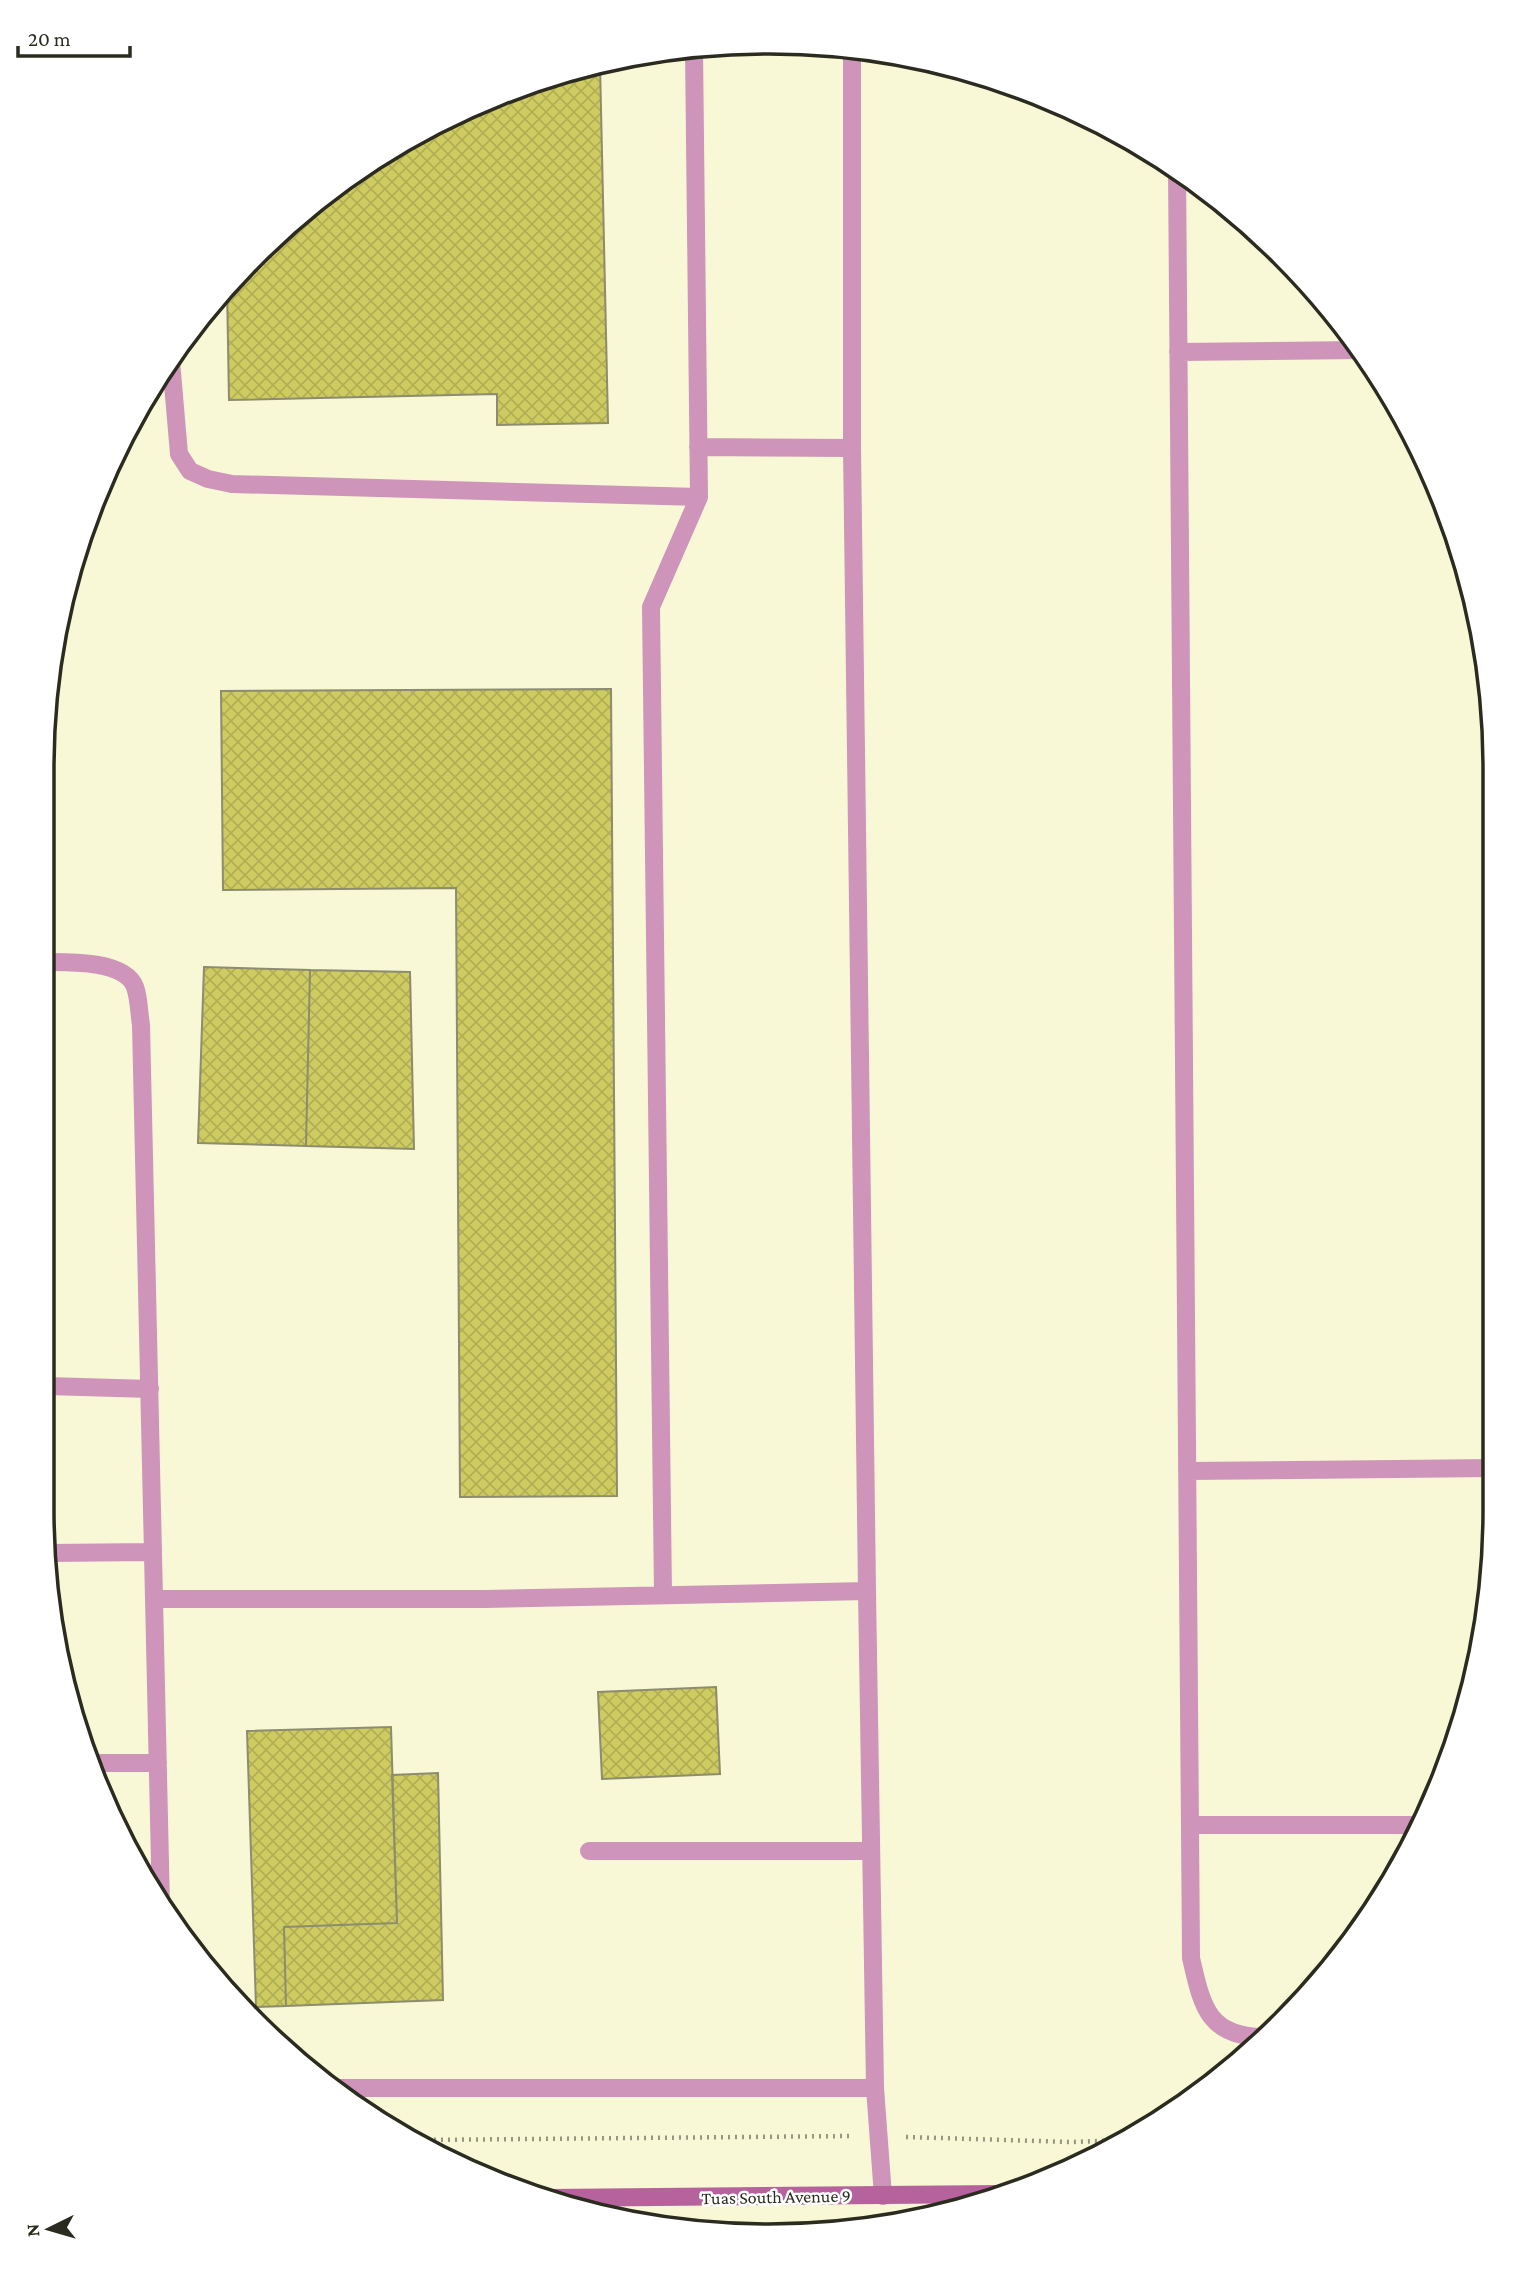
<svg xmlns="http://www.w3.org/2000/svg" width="1537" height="2278" viewBox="0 0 1537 2278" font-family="'Crimson Pro',serif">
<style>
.building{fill:url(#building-cross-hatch);stroke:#8c8c6e;stroke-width:2}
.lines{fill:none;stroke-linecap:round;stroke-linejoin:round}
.path{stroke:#96967f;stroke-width:4.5;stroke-dasharray:2 5;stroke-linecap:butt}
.lane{stroke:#ce94ba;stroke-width:18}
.secondary{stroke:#b6629c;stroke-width:18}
.labels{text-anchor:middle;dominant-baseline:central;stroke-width:5;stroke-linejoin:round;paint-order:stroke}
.street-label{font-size:18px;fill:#2b2b1f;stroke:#fff}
.rim{fill:none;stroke:#2b2b1f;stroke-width:3.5}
</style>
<defs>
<pattern id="building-cross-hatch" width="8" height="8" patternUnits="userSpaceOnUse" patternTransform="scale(1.75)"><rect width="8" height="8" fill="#cecc61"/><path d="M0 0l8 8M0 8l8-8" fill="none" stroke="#b1af54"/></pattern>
</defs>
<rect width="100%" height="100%" fill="#f8f8d7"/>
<path class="building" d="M600,64L608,423L497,425V394L229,400L227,287L255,255L365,165L490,97Z
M611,689L617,1496L460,1497L456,888L223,890L221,691Z
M204,967L310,970L306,1146L198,1143Z
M310,970L410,972L414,1149L306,1146Z
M716,1687L720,1774L602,1779L598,1692Z
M391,1727L397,1923L284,1927L286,2006L256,2007L247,1731Z
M438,1773L443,2000L286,2006L284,1927L397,1923L392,1775Z"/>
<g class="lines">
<path class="path" d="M906,2137L1071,2142L1129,2140
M420,2140L851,2136"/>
<path class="lane" d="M852,50V448L867,1591L875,2088L883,2196
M1177,168L1191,1958C1202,2005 1207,2037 1264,2037
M1178,352L1361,350
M171,361L179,454L190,471L208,479L232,484L699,497
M698,447L852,448
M43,962C67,962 125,960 135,987C139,998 139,1013 141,1025L161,1907
M47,1386L150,1389
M1187,1471L1495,1468
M48,1553L153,1552
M663,1595L651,607L699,497L694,49
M154,1599H484L867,1591
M91,1763H158
M1190,1825H1422
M589,1851H871
M331,2088H875"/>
<path class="secondary" d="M549,2198L1002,2194"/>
</g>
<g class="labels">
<g class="street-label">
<text transform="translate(776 2197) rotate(-1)">Tuas South Avenue 9</text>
</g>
</g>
<path d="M0 0H1537V2278H0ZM768 54H769A714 714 0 0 1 1483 768V1510A714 714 0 0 1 769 2224H768A714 714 0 0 1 54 1510V768A714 714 0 0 1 768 54Z" fill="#fff" fill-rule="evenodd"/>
<path class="rim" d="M768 54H769A714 714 0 0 1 1483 768V1510A714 714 0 0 1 769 2224H768A714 714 0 0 1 54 1510V768A714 714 0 0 1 768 54Z"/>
<g transform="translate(49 2229) rotate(265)" stroke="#ffffff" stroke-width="5" paint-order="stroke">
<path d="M0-5L12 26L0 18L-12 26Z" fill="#2b2b1f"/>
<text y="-10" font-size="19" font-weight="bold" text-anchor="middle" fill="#2b2b1f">N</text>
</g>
<path d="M18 46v10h112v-10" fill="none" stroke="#2b2b1f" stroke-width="3.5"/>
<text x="28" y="46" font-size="21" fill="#2b2b1f" stroke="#ffffff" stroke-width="5" paint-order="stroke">20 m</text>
</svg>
